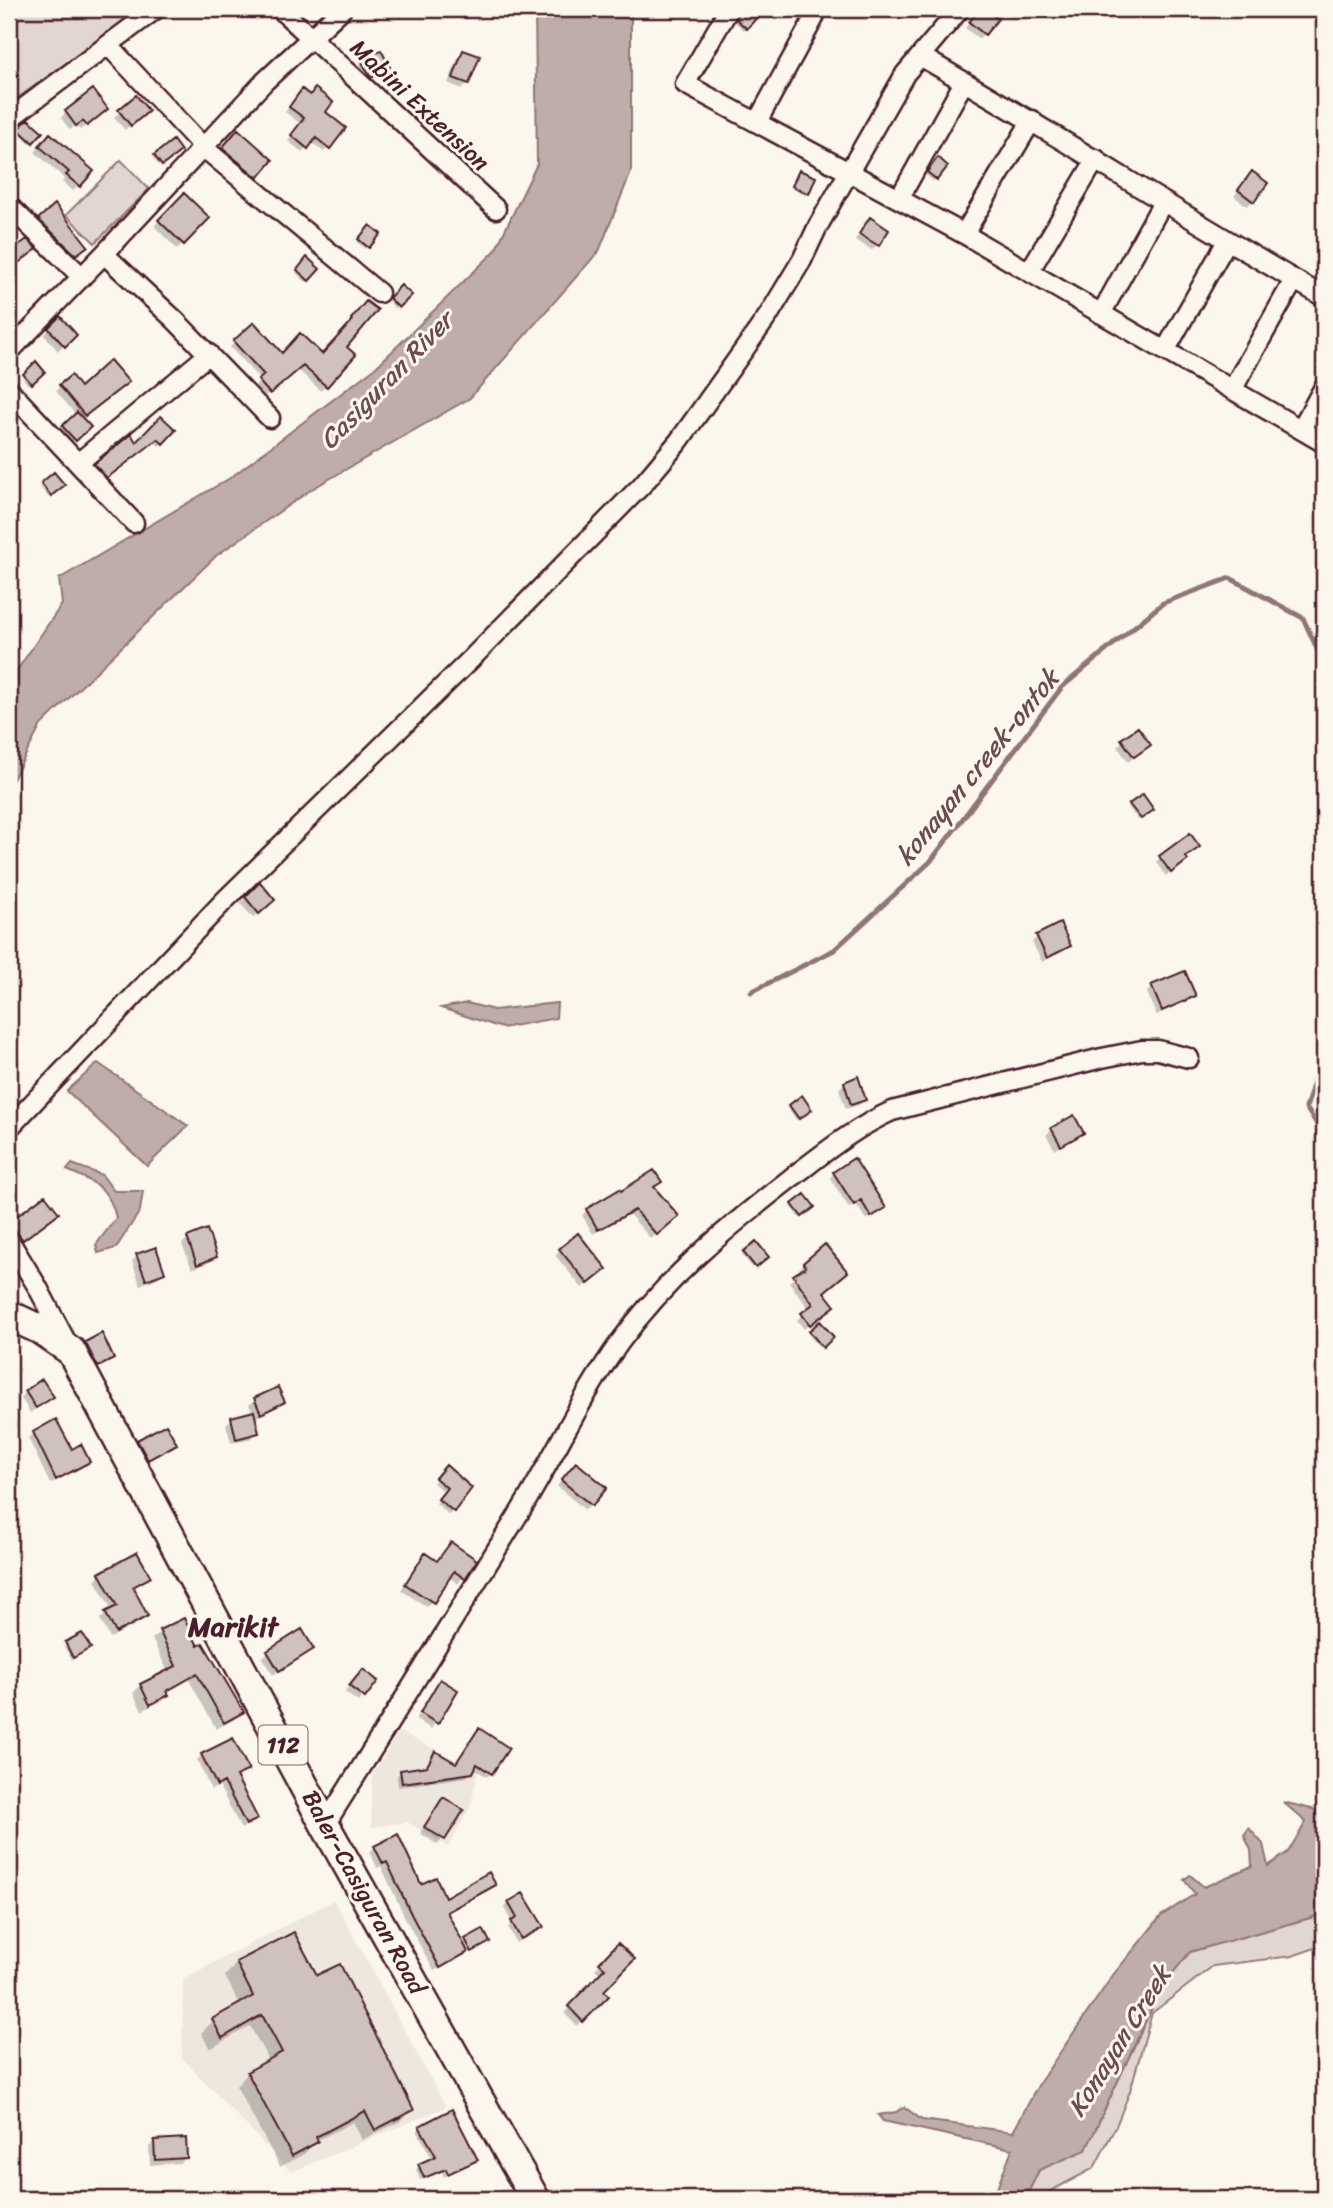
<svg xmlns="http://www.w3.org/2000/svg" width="1333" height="2208" viewBox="0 0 1333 2208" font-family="Sriracha,sans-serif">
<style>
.built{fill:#eee7de}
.green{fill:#e2d7d0;stroke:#967b7e;stroke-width:2}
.water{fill:#bfadaa;stroke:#907477;stroke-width:2}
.shadow{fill:#0003}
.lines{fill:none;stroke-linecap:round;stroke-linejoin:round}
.stream{stroke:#907477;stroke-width:5}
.building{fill:#cfc2bc;stroke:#4a1f2b;stroke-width:2}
.minor-casing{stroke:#4a1f2b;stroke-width:23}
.primary-casing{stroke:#4a1f2b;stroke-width:33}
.minor{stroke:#fbf7ec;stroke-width:18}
.primary{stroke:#fbf7ec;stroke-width:28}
.labels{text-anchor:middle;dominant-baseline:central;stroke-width:6;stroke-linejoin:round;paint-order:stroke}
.shield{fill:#fbf7ec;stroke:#7f6065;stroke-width:2}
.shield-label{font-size:23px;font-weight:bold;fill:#4a1f2b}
.street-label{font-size:24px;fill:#4a1f2b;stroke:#fbf7ec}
.water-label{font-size:26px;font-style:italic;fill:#6d4a51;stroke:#fbf7ec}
.quarter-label{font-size:28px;font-weight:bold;fill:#4a1f2b;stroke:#fbf7ec}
</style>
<rect width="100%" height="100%" fill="#fbf7ec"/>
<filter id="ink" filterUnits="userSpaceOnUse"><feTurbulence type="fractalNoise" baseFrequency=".0143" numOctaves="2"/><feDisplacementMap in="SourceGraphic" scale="14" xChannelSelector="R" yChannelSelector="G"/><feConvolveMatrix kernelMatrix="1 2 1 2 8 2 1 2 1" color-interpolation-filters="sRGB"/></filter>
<g filter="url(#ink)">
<path class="built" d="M399,1731L478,1772L470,1808L448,1847L407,1822L372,1827L371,1798L373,1774Z
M334,1900L446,2107L291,2172L182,2058L183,1979Z"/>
<path class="green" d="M9,9H142L9,104Z
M121,160L149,189L95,243L66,215Z
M1324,1908V1945L1292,1956L1213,1966L1152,2013L1130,2091L1116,2126L1094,2168L1049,2192L1048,2199H1025L1039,2170L1086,2149L1162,1986L1190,1951L1317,1916Z"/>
<path class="water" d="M535,9H631V172L599,251L470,398L312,489L217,555L41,725L9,787V682L62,604L59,579L230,478L376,367L495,251L537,164Z
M467,1003L494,1010L557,1003L556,1018L502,1028L441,1008Z
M98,1063L188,1126L147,1166L67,1091Z
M72,1164L102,1175L114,1191H143L140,1211L116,1248L98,1253L96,1245L116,1218C110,1188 93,1181 67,1170Z
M1283,1802L1324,1812V1908L1317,1916L1190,1952L1162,1986L1086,2150L1039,2170L1025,2199H993L1012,2149L883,2121L878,2115L896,2112L904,2107L922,2120L1013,2132L1040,2082L1113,1975L1161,1916L1195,1894L1184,1880L1190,1875L1204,1887L1252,1866L1251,1850L1244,1835L1249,1828L1263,1844L1268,1866L1288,1852L1306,1822Z"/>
<path class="shadow" d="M738,9H748L756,15L744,30L735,22Z
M982,9L996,19L979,39L965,28Z
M463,52L468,83L462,89L448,83L458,58Z
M362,62L388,67L365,82L357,67Z
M297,96L324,113L328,147L324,152L311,142L302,152L288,141L301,124L285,112Z
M136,98L141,117L125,130L114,117Z
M66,112L100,114L80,130L76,125L70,130L61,118Z
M28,121L40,132L30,144L17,132Z
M232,137L257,177L251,182L218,154Z
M45,141L92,171L73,191L62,182L65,179L35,152Z
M177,153L159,166L153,158L155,156Z
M936,161L946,166L933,181L926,175Z
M799,172L808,193L806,195L791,188Z
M1247,179L1253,201L1247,206L1234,196Z
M184,196L207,219L177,249L154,226Z
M40,220L80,251L70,260L34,225Z
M870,220L877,245L872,250L855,240Z
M370,227L379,235L365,249L357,242Z
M307,260L317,269L306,282L296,273Z
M9,268L18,279L9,288Z
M401,287L409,295L395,309L388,300Z
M361,309L345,347L354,355L321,391L297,369L264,397L255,386L260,380L230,347L254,325L282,355L322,356L349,326L347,325Z
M60,318L75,335L58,351L44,335Z
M36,364L43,372L28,385L22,377Z
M60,386L80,390L122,386L80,419L88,427L69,445L58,433L76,415L56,391Z
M173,430L159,446L153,441L103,480L92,469L136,444Z
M54,474L62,485L48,497L40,486Z
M1138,729L1149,745L1128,762L1117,746Z
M1131,805L1149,812L1138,820L1128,807Z
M1160,858L1182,864L1166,876L1156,862Z
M260,884L268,905L253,918L240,903Z
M1037,937L1069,946L1064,951L1042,962L1032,942Z
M1152,987L1194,995L1188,1001L1156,1015L1147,992Z
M844,1083L864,1099L859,1105L846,1109L839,1089Z
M790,1106L808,1112L796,1120L788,1108Z
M1052,1129L1082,1133L1055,1150L1046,1135Z
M834,1173L884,1207L866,1220L856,1204L849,1208L830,1178Z
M660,1182L652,1189L671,1221L651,1239L629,1214L593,1234L582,1215L587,1210Z
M805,1196L813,1207L799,1218L791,1207Z
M51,1218L16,1244L9,1233L11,1223Z
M188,1238L215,1256L210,1262L192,1269L182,1244Z
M755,1243L767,1257L753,1268L742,1255Z
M560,1250L599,1274L582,1288L555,1255Z
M137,1256L163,1273L158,1278L140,1285L132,1261Z
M804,1264L822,1292L828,1310L804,1329L797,1320L809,1309L789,1282L802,1272L799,1269Z
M820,1323L832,1337L820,1348L808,1334Z
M101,1336L112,1358L92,1371L80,1349L86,1343Z
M26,1392L52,1397L30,1413L21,1398Z
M255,1400L283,1402L278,1407L254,1419L257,1432L252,1438L231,1443L226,1424L232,1419L253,1413L249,1405Z
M34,1433L71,1452L87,1461L82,1467L50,1484L28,1438Z
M139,1441L175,1443L142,1464L133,1447Z
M570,1470L591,1505L585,1510L557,1486Z
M443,1471L453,1511L449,1515L436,1503L445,1492L433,1483Z
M420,1561L436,1563L474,1561L458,1584L449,1577L427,1607L401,1590Z
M100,1574L149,1577L132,1589L146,1616L141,1622L110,1638L100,1619L112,1610L95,1580Z
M183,1620L197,1648L242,1711L235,1719L216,1729L189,1680L166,1693L159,1702L142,1711L133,1693L141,1685L168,1672L152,1639L160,1632Z
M66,1643L86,1650L71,1659L64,1646Z
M312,1649L273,1675L262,1658L268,1652Z
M357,1676L376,1681L358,1702L345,1692Z
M440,1682L456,1691L431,1729L415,1719Z
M479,1730L491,1773L487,1777L473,1768L467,1777L398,1787L397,1776L401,1771L425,1768L435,1753L455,1765Z
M232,1740L246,1769L235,1778L256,1819L241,1829L219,1786L211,1790L197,1760L202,1755Z
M443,1799L462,1811L438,1845L420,1833Z
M375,1847L421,1886L444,1899L493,1885L488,1890L445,1914L462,1944L466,1940L486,1944L470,1953L468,1950L461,1957L434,1971L407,1922L381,1866L377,1868L370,1852Z
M509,1903L541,1926L516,1943L508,1927L512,1923L504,1908Z
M618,1946L601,1991L606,1996L577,2026L564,2013L601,1975L595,1969Z
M237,1963L411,2110L399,2122L362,2140L353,2122L316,2141L304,2154L280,2167L236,2086L248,2073L269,2061L250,2026L210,2049L201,2033L213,2021L240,2005L225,1976Z
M421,2127L476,2159L444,2177L442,2171L420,2180L416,2169L432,2158L417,2131Z
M154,2141L185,2158L180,2163L150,2165L149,2147Z"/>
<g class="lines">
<path class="stream" d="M751,992L834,950L930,862L1062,687L1163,603L1230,578L1303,618L1324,664
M1324,1049L1306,1108L1324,1134"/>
</g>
<path class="building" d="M740,9H751L759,15L747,29L736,19Z
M980,9H985L998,19L985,35L969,22Z
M381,50L390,67L371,78L361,60Z
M463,50L480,56L469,84L453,78Z
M315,88L333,102L326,112L346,128L330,149L316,138L308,149L291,135L304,118L289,107L302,89L310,95Z
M93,89L108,109L87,126L83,121L76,126L65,111Z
M136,95L149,111L131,126L118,110Z
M28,119L43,132L33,143L18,129Z
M238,129L273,160L258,178L222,148Z
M50,133L94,171L80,187L66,175L69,172L39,146Z
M173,140L181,151L162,166L154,155Z
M938,157L948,166L937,180L927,172Z
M799,170L816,177L809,194L792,186Z
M1252,171L1268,183L1254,202L1238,190Z
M184,193L210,218L184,245L158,220Z
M55,204L88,246L76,255L38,219Z
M870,217L889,230L879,246L859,234Z
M370,225L381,234L369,248L358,239Z
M27,239L37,249L9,270V253Z
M307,257L320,269L309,281L297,270Z
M401,285L412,295L399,308L389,298Z
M366,301L378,310L347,347L356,355L327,387L303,366L270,394L258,380L264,375L233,341L254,322L282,353L300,333L322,354L352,321L351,319Z
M60,316L77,335L65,347L48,328Z
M110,360L129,382L85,416L59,385L71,375L80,387Z
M36,361L45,372L32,384L23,374Z
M77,412L91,427L76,441L62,426Z
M161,416L176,430L163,444L158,439L107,478L94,464L131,434L136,442Z
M54,472L65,485L51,496L41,483Z
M1138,727L1151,745L1134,757L1121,739Z
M1143,794L1154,810L1141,819L1129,804Z
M1190,833L1200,847L1186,857L1188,860L1171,873L1159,856Z
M260,882L275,900L259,914L245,897Z
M1060,923L1071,946L1047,958L1036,935Z
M1185,971L1196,996L1162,1011L1151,985Z
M858,1076L866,1100L851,1105L844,1082Z
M802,1095L812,1110L799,1119L789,1105Z
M1074,1115L1084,1133L1061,1146L1051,1128Z
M854,1158L886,1208L871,1217L861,1200L854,1205L833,1172Z
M654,1170L662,1182L654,1187L679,1216L657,1235L635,1210L598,1230L586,1209L620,1189L621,1191Z
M805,1194L815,1207L802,1217L792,1204Z
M45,1195L59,1213L23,1240L9,1222Z
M207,1229L217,1257L197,1265L187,1237Z
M578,1233L607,1269L588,1284L559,1249Z
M756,1241L769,1257L756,1268L743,1252Z
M825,1244L848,1272L824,1292L835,1306L810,1325L801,1313L813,1304L793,1275L806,1267L803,1263Z
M156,1247L165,1273L146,1280L136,1254Z
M820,1321L834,1337L823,1348L809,1331Z
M102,1333L114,1359L98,1367L85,1342Z
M42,1379L54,1397L36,1408L25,1391Z
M278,1387L285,1402L261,1414L254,1398Z
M254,1411L259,1433L236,1439L231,1417Z
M56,1419L72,1449L81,1444L90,1462L56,1480L33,1432Z
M166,1424L177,1444L148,1460L137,1440Z
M576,1462L607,1488L592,1506L561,1480Z
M446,1465L472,1488L454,1512L438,1499L447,1488L435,1478Z
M451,1542L477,1560L465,1579L454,1571L434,1603L405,1584L425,1553L437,1561Z
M137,1552L151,1577L133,1587L148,1616L116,1633L105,1612L117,1606L99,1573Z
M184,1618L198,1646L203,1643L244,1712L224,1723L197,1674L167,1691L169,1695L150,1705L140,1684L176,1666L159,1630Z
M302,1629L314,1649L279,1671L267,1651Z
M82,1633L91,1648L73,1658L65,1642Z
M363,1669L378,1681L365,1698L349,1686Z
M440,1679L458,1690L438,1724L420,1713Z
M479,1728L509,1748L492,1774L477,1764L473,1773L402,1783L400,1770L427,1766L435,1751L456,1763Z
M233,1738L249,1770L236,1776L258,1819L246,1825L224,1782L217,1786L201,1754Z
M443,1797L464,1810L445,1840L424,1827Z
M398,1834L421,1884L436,1877L445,1897L489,1872L496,1885L447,1912L468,1952L440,1968L412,1916L387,1862L383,1864L374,1846Z
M523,1893L544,1927L521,1939L511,1921L517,1918L508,1902Z
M483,1929L490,1942L472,1952L465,1939Z
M294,1932L317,1975L340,1964L414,2110L375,2130L365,2111L316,2137L318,2142L292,2156L247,2072L282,2052L262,2015L222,2038L212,2019L253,1996L236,1962Z
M618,1943L635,1959L604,1991L609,1996L583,2022L568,2006L605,1968L599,1963Z
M452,2109L478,2160L448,2174L446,2169L424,2178L418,2164L436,2156L419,2126Z
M186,2138L187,2158L155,2160L154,2140Z"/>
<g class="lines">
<g class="minor-casing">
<path id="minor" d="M280,9L496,209
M729,9L685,84L964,234L1324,443
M108,45L204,148L379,293
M920,56C1056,134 1188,219 1324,297
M9,119L156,9
M757,122L814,18
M899,199L964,82
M9,206L82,277
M964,234L1032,120
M104,254L175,320L270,418
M1029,272L1096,159
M1101,314L1163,202
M1165,351L1227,241
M9,352L104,254L264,82L342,9
M9,390L134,523
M1232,390L1294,280
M1301,429L1324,387
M78,463L209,354
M9,1128L224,901L470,660L643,484L679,441L768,316L802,260L818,226L905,74L960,9
M9,1240L37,1286L68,1345
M325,1825C390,1722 454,1619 518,1515C553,1459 581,1396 620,1342C667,1277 728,1227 791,1178C823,1154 854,1128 892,1111L1102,1058L1142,1050H1158L1189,1058"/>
</g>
<g class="primary-casing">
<path id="primary" d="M9,1315L39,1329L71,1351L325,1825L535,2199"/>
</g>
<use href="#minor" class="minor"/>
<use href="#primary" class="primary"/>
</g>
</g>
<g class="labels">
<rect class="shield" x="258.5" y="1725.5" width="49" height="39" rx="5"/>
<g class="shield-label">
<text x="283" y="1745">112</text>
</g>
<g class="street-label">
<text transform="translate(420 105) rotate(43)">Mabini Extension</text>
<text transform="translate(364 1892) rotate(61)">Baler-Casiguran Road</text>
</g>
<g class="water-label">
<text transform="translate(386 380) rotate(-46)">Casiguran River</text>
<text transform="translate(977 767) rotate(-51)">konayan creek-ontok</text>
<text transform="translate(1119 2041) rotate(-58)">Konayan Creek</text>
</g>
<g class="quarter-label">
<text x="233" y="1626">Marikit</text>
</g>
</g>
<rect width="1333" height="2208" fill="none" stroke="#fbf7ec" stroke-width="35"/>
<rect x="18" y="18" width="1298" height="2173" fill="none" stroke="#4a1f2b" stroke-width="2.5" filter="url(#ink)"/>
</svg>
